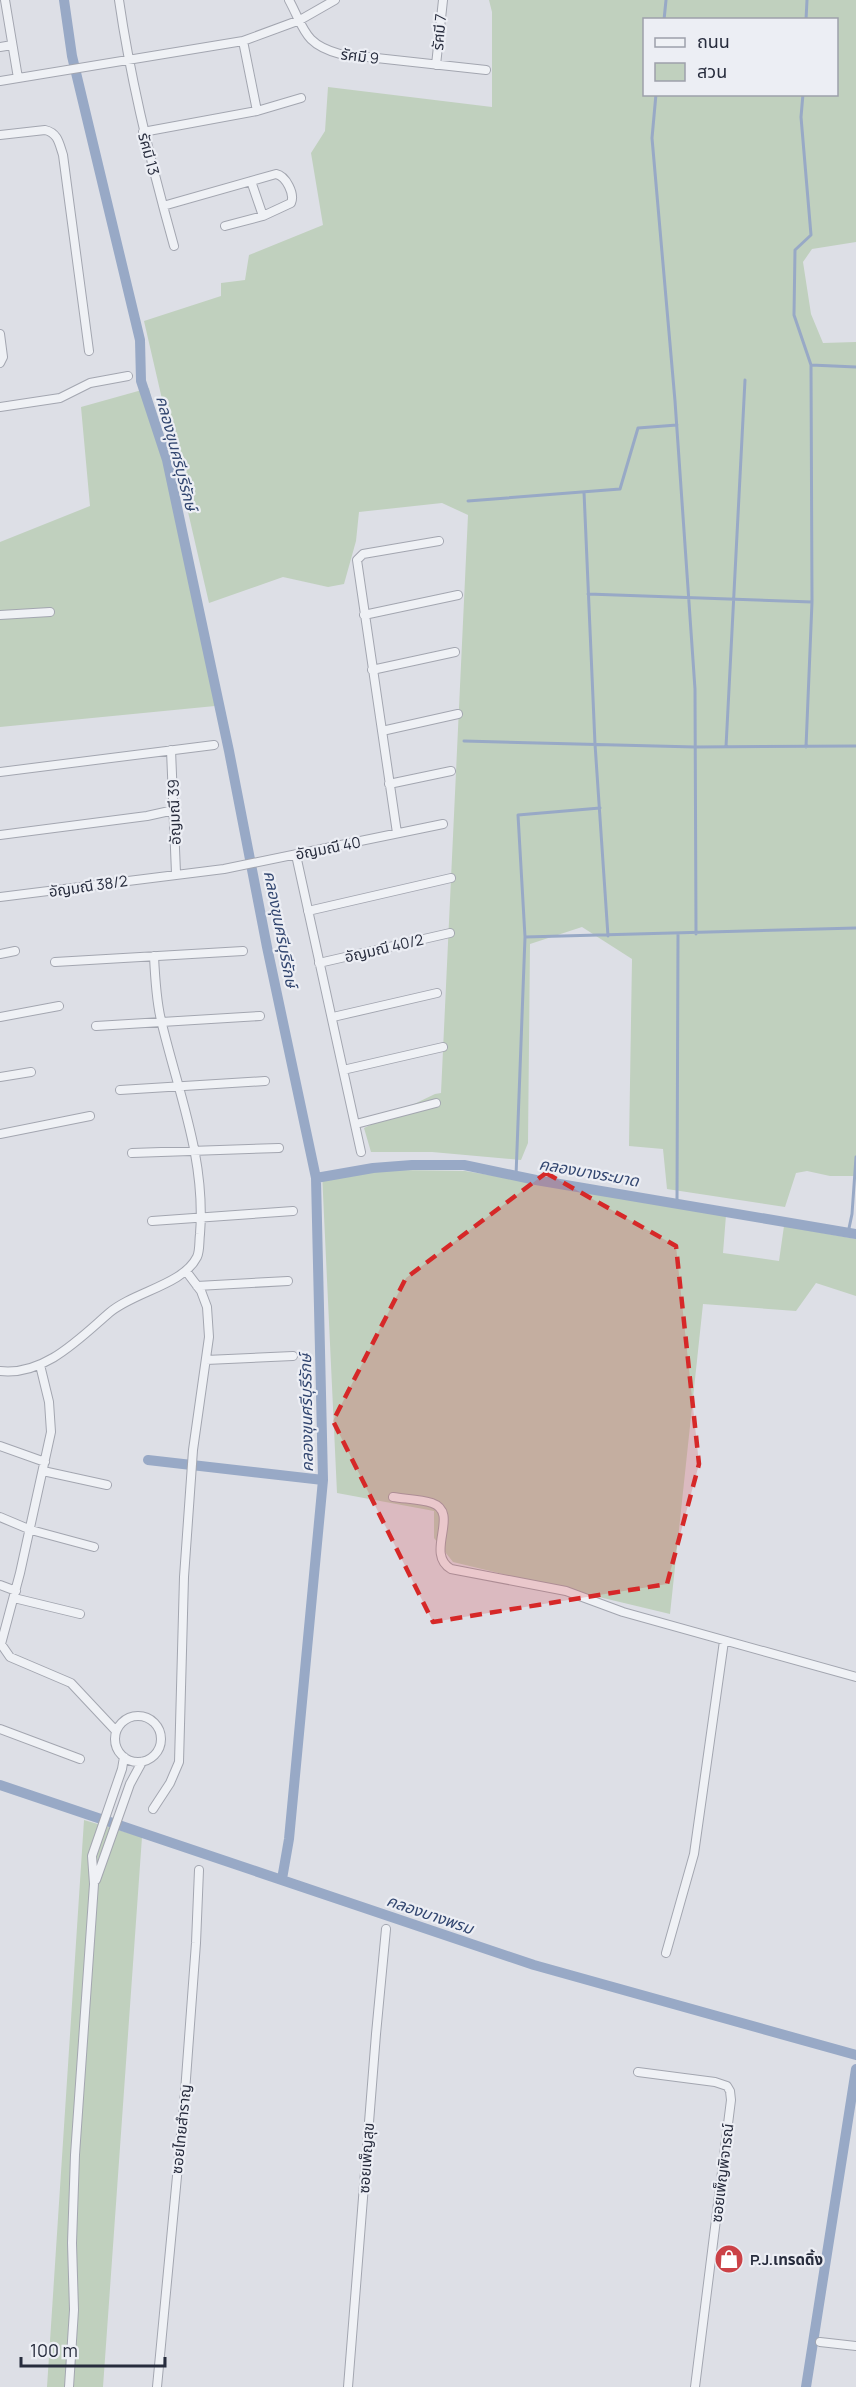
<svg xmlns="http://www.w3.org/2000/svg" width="856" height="2387" viewBox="0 0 856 2387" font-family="Manrope,'Noto Sans Thai',sans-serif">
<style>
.green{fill:#c0d0be;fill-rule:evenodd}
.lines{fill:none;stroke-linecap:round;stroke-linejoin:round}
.stream{stroke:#98a9c6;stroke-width:3}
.canal{stroke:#98a9c6;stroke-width:10}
.street-casing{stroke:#a3a6b0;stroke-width:10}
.street{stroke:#eff1f5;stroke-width:8}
.marked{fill:#d62828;fill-opacity:0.2;stroke:#d62828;stroke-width:4.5;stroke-dasharray:12 8;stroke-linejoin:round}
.labels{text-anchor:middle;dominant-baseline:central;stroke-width:4.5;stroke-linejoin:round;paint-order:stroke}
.street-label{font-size:15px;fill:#272c3d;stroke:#eceef4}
.poi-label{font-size:15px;font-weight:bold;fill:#272c3d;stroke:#eceef4;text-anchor:start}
.water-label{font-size:16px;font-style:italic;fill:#324670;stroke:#eceef4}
</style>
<rect width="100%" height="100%" fill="#dddfe6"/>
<path class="green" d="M489,0H856V242L812,249L803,262L811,314L823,343L856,342V1170L855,1176H830L807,1171L796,1173L785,1207L667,1189L663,1149L629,1146L632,959L582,927L530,944L528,1143L521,1160L432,1152H371L364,1128L435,1094L441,1093L468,515L442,503L359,512L356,541L344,584L328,587L283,577L209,603L144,321L221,296V283L245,280L249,255L323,225L311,153L325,131L328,87L492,107V12ZM644,20H836V94H644Z
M149,388L215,706L0,727V542L90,506L81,407Z
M399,1170L465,1171L726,1215L723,1253L779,1261L784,1226L856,1239V1296L816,1283L796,1311L703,1304L670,1614L453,1562L434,1538V1511L337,1493L322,1173Z
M84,1820L142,1837L103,2387H47Z"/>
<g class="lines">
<path class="stream" d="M664,20L666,0
M806,20L807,0
M656,94L652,138L675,401L695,689L696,934
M803,94L801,117L811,235L795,250L794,315L811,365L856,367
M811,365L812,602
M584,492L595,744L608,936
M468,501L620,489L638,428L677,425
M588,594L812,602L806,747
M464,741L695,747L856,746
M726,747L745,380
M525,937L856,928
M516,1176L525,937L518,815L600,808
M677,1204L678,934
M848,1233L852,1214L856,1157"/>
<path class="canal" d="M64,0L72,56L140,340L141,381L167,460L229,751L267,947L316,1178L323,1480L289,1839L282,1879
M316,1178L373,1168L412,1165H464L536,1180L856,1234
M148,1460L323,1480
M0,1785L534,1965L856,2055
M806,2387L856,2069"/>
<g class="street-casing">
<path id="street" d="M5,0L18,78
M119,0C131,84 151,164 174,246
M289,0C305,30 304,44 340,54L486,70
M243,41L257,111
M0,47L12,45
M436,65L443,0
M0,81L243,41L300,20L335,0
M143,132L257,111L301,98
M0,135L45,130C58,133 59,143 63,155L89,351
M251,181L263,216
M163,206L276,174C286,176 295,194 291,203L263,216L225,226
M0,334L3,357L0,363
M0,407L60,398L90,383L128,376
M0,615L50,612
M364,615L458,595
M372,670L455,652
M382,731L458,714
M171,750L176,873
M0,772L214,745
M389,784L451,771
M397,833L357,560L363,554L439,541
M0,835L147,816L174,810
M296,855L361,1152
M0,897L224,869L443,824
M308,911L451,878
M0,954L15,951
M55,962L243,951
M319,963L450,933
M0,1017L59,1006
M333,1017L437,993
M96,1026L260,1016
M343,1070L443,1047
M0,1077L31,1072
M120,1090L265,1081
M356,1124L436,1103
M0,1134L90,1116
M132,1153L279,1148
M152,1221L293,1211
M197,1286L288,1281
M206,1360L293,1356
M40,1365L49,1402L51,1432L20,1573L1,1644L10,1657L71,1683L116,1731
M0,1371C44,1376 79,1339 109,1313C133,1292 183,1285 197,1257C200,1251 199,1241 200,1234C206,1159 178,1092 161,1020C156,999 155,977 154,956
M0,1446L45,1462
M43,1471L107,1485
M393,1497C405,1499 420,1499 432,1503C461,1513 424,1553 451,1569L566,1591L623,1612L856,1677
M0,1517L31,1530L94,1547
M0,1585L16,1591
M14,1598L80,1614
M115 1739a23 23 0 1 1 46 0a23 23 0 1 1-46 0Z
M0,1729L80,1759
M153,1809L170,1783L179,1762L184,1577L193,1450L209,1337L207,1307L201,1291L186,1271
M96,1880L130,1784L142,1762
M666,1953L694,1854L724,1641
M638,2072L715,2082L727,2086L730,2091L731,2100L695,2387
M820,2342L856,2346
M69,2387L74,2310L72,2243L75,2155L94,1884L92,1856L122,1769L124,1757
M157,2387L185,2092L196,1943L199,1870
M348,2387L376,2034L386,1929"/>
</g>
<use href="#street" class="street"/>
</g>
<path class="marked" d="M546,1173L676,1246L699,1464L667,1584L433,1622L333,1421L406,1278Z"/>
<defs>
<g id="shop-disc" transform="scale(1.5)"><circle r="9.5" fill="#cb4247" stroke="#eceef4"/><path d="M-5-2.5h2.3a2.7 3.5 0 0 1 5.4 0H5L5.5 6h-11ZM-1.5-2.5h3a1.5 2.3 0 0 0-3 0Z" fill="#fff"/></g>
</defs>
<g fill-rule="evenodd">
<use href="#shop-disc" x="729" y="2259"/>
</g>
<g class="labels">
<g class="street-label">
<text transform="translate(439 32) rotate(-85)">รัศมี 7</text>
<text transform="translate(360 56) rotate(7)">รัศมี 9</text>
<text transform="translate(149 154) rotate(75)">รัศมี 13</text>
<text transform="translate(174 812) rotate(-92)">อัญมณี 39</text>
<text transform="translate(328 848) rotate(-11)">อัญมณี 40</text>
<text transform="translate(88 886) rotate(-8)">อัญมณี 38/2</text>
<text transform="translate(384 948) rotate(-13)">อัญมณี 40/2</text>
<text transform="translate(181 2129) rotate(-84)">ซอยไทยสำราญ</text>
<text transform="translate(366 2158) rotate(-86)">ซอยเพ็ญสุข</text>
<text transform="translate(722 2173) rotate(-83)">ซอยเพ็ญพิจารณ์</text>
</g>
<g class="poi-label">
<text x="750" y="2259">P.J.เทรดดิ้ง</text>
</g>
<g class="water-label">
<text transform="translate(177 453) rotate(75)">คลองขุนศรีบุรีรักษ์</text>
<text transform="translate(281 929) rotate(79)">คลองขุนศรีบุรีรักษ์</text>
<text transform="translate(589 1172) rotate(10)">คลองบางระมาด</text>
<text transform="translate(306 1413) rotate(-91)">คลองขุนศรีบุรีรักษ์</text>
<text transform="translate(430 1914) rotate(19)">คลองบางพรม</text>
</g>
</g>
<rect x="643" y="18" width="195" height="78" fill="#eceef4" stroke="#9da0ab" stroke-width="1.5"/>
<rect x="655" y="38" width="30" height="9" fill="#eff1f5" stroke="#9da0ab" stroke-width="1.5"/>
<text x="697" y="48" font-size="18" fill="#272c3d">ถนน</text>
<rect x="655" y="63" width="30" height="18" fill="#c0d0be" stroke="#9da0ab" stroke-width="1.5"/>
<text x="697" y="78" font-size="18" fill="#272c3d">สวน</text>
<path d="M21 2357v9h144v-9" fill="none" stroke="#272c3d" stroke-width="3"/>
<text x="30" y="2357" font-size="18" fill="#272c3d" stroke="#eceef4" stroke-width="4.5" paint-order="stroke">100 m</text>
</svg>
